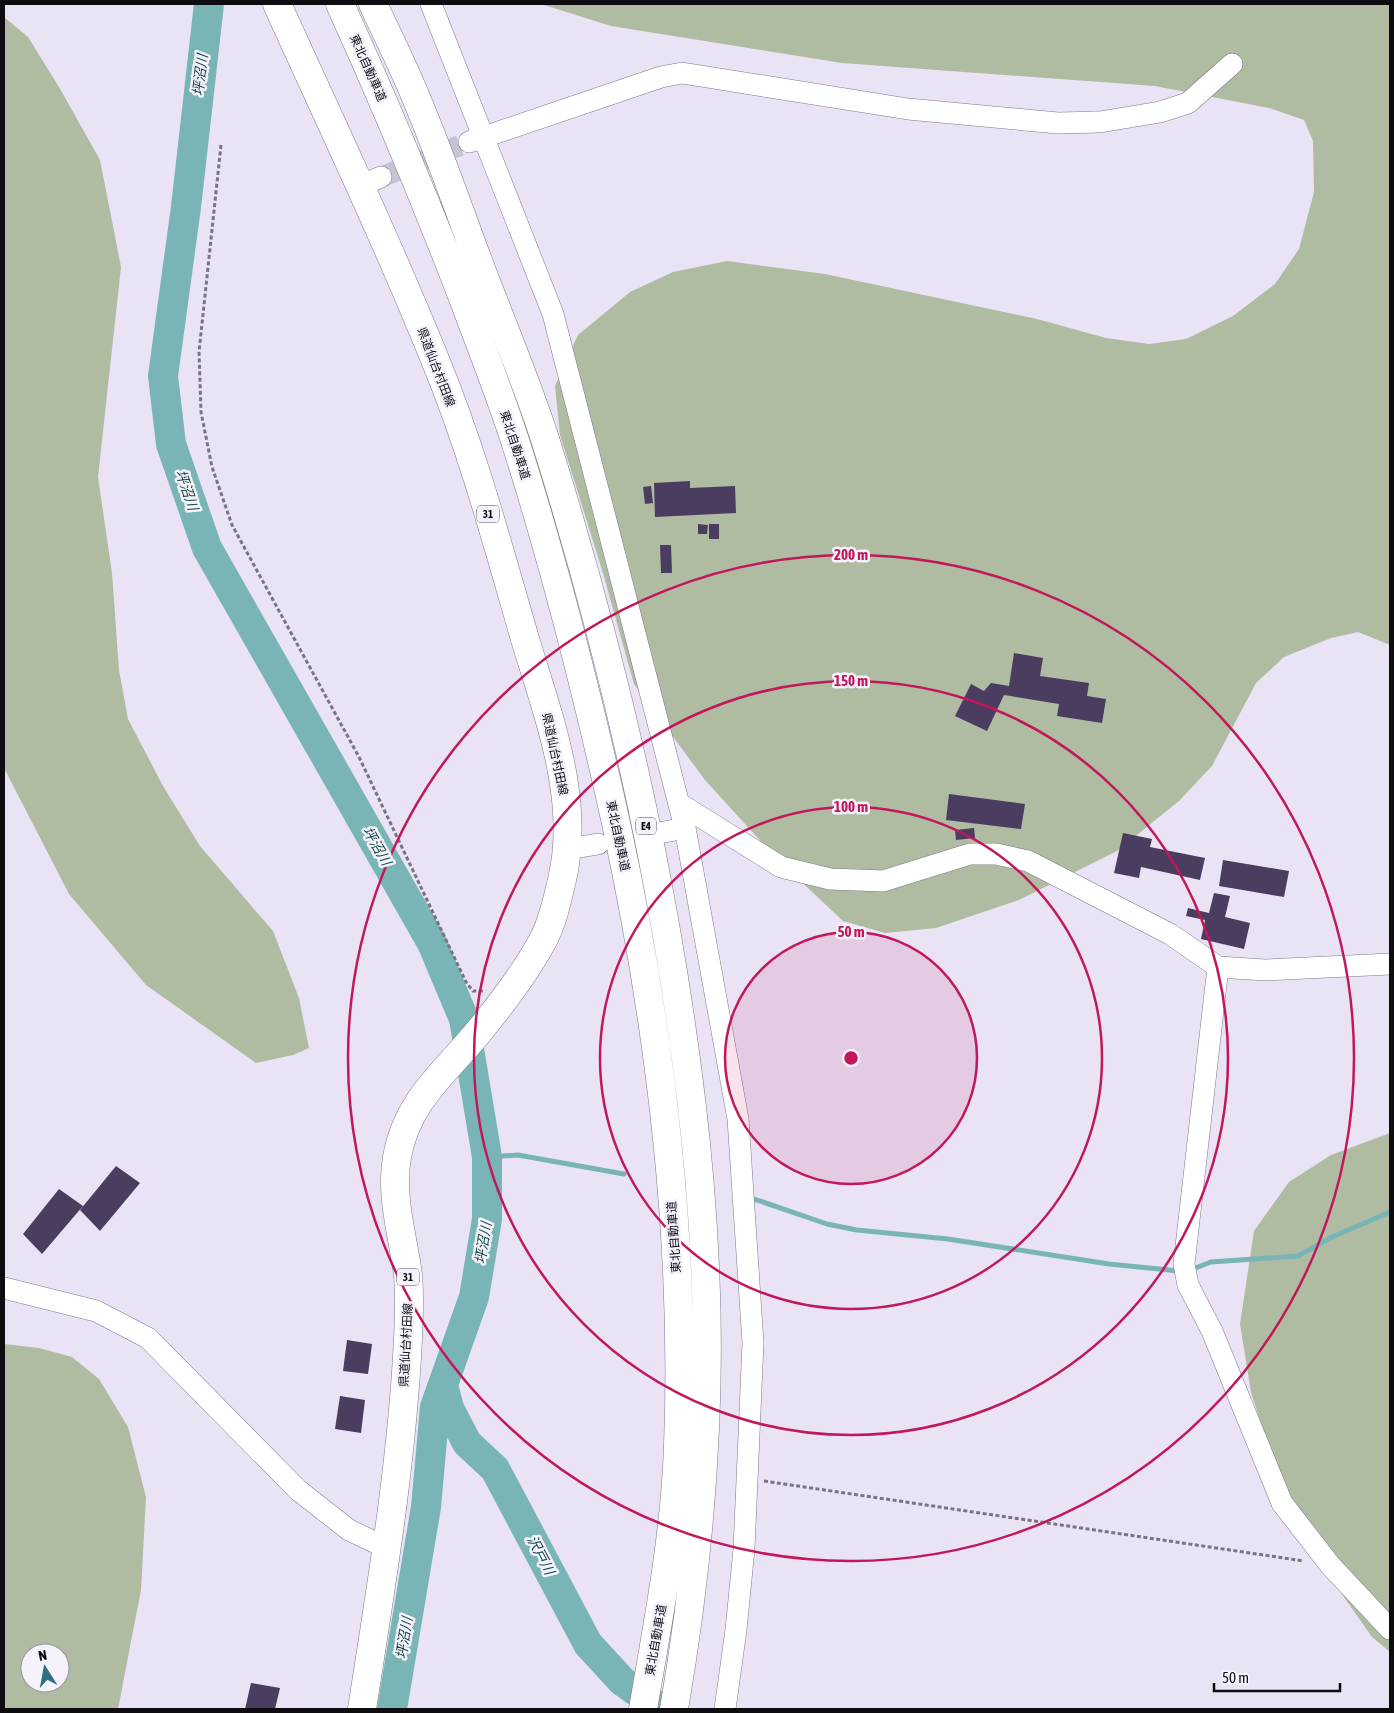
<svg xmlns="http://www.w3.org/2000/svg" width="1394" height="1713" viewBox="0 0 1394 1713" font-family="'Asap Condensed','Noto Sans JP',sans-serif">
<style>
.green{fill:#afbca2;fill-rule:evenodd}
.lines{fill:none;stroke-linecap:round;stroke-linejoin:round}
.stream{stroke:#7ab5b5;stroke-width:5}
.river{stroke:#7ab5b5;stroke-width:30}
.building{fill:#4b3d60}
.minor-tunnel{stroke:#c8c3d3;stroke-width:21;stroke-dasharray:21 11;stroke-linecap:butt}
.minor-casing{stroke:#7e7988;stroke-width:22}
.major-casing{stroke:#7e7988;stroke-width:29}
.highway-casing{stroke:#7e7988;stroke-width:29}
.path{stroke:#787480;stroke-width:3;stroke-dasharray:4 2.5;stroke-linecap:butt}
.minor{stroke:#fff;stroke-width:21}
.major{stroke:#fff;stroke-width:28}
.highway{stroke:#fff;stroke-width:28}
.ring{fill:none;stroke:#c2185b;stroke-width:2.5}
.labels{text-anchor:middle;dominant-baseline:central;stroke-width:5;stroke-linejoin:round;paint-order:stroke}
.shield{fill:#f5f2fc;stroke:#535158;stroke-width:1}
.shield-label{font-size:11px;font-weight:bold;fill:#0e0c11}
.street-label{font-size:12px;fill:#0e0c11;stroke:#f5f2fc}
.water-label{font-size:14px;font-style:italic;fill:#104647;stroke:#f5f2fc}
.centre{fill:#c2185b;stroke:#f5f2fc;stroke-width:2.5}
.ring-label{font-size:15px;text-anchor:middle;font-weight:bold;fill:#c2185b;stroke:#f5f2fc;stroke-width:5;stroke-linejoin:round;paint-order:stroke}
</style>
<rect width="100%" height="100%" fill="#e9e3f5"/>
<path class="green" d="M541,4H1390V645L1358,632L1331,638L1284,657L1256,683L1212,766L1179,801L1117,851L1019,900L936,928L885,933L843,921L777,859L705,780L634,684L603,573L560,435L555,386L578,335L630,292L673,272L727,261L825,274L1037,319L1106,338L1149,344L1186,339L1233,316L1275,284L1299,249L1314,192L1313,141L1304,120L1269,108L1155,86L842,63L611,26Z
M4,17L28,37L59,87L100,160L121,267L98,477L112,573L119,670L128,719L163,786L200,846L273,931L299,998L309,1048L293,1055L256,1063L146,985L69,894L4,768Z
M1390,1133V1652L1372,1637L1320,1563L1275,1467L1251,1392L1240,1324L1254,1231L1289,1182L1331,1155Z
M4,1344L39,1348L72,1357L99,1379L128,1427L146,1497L141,1590L118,1709H4ZM30,1653H60V1683H30Z"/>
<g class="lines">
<path class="stream" d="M487,1157L518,1155L624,1174
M751,1198L827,1224L857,1230L948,1239L1109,1264L1179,1271
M1190,1270L1211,1262L1298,1256L1332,1237L1390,1212"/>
<path class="river" d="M209,4L186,207L163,376L171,444L207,548L432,943L464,1019L487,1157V1219L474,1297L435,1407L426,1507L392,1709
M443,1385L449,1408L467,1443L495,1469L588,1644L622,1681L661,1709"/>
</g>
<path class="building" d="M690,481V488L735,486L736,513L655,517L654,483Z
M651,486L653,503L645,504L643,487Z
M698,524L708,525L707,534H698Z
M709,524H719V539H709Z
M660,545H671L672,573H661Z
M1014,653L1043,658L1040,676L1089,683L1087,696L1106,699L1102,723L1057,716L1059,704L1004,695L987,731L955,716L971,684L984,691L991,683L1009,686Z
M949,794L1025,804L1021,829L946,820Z
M974,828L975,838L956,840L955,830Z
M1123,833L1152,839L1150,847L1205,858L1200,880L1141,867L1139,878L1114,873Z
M1223,860L1289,871L1284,897L1219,886Z
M1214,893L1230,896L1225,917L1250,923L1244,949L1201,939L1205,920L1186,916L1188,908L1209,913Z
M116,1166L140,1183L100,1231L80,1210Z
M59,1189L83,1206L42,1254L23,1234Z
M347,1340L372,1344L368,1374L343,1371Z
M340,1396L365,1400L361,1433L335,1429Z
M251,1683L280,1688L275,1709H245Z"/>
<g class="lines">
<path class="minor-tunnel" d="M381,177L469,142"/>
<g class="minor-casing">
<path id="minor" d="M431,4L553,314L685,828L738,1119L753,1343L744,1549L736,1630L725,1709
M469,142L661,77L682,73L908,109L1058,123L1100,122L1160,112L1188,103L1232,64
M359,186L381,177
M680,804L781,867L830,879L883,881L970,854H996L1028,861L1170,934L1218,967L1265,970L1390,964
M664,832L685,828
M568,849L598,844
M1218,967L1184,1264L1188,1285L1212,1331L1282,1503L1330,1565L1390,1629
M4,1288L96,1311L148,1338L298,1490L349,1530L387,1548"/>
</g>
<g class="major-casing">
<path id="major" d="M277,4C331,123 387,241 436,362C473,452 498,546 525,639C548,716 581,799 562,880C557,900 553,922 543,940C526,972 503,1002 480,1030C446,1072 407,1100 397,1157C390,1197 403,1236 408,1275C410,1296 409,1318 408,1339C402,1463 381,1587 362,1709"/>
</g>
<g class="highway-casing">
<path id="highway" d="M340,4C385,103 427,204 466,306C483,352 502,399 517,447C556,570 588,697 616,823C660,1027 686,1237 678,1446C675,1535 658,1622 643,1709
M373,4C388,36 404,68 417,100C441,157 461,216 483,274C504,329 527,383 545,439C596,602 638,768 667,936C695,1098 713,1264 705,1428C701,1523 690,1616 674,1709"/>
</g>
<path class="path" d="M221,145L199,352L201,412L212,467L232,525L359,757L466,982L473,991H485
M764,1481L1304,1561"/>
<use href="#minor" class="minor"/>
<use href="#major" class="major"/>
<use href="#highway" class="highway"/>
</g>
<circle cx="851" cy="1058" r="126" fill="#c2185b" fill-opacity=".12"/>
<g class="ring">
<circle cx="851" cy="1058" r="126"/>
<circle cx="851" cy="1058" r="251"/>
<circle cx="851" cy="1058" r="377"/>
<circle cx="851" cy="1058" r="503"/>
</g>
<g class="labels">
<g class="shield">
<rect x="477" y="505.5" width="22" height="17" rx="4"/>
<rect x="636" y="817.5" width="20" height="17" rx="4"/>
<rect x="397" y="1268.5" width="22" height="17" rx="4"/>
</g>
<g class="shield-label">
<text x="488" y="514">31</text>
<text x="646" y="826">E4</text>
<text x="408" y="1277">31</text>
</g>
<g class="street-label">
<text transform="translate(368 68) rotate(66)">東北自動車道</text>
<text transform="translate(436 367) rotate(69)">県道仙台村田線</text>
<text transform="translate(515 445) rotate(72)">東北自動車道</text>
<text transform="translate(555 754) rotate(78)">県道仙台村田線</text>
<text transform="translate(618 836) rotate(78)">東北自動車道</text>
<text transform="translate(674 1237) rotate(-94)">東北自動車道</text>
<text transform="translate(406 1345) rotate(-87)">県道仙台村田線</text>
<text transform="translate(656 1640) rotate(-80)">東北自動車道</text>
</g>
<g class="water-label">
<text transform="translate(200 75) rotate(-83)">坪沼川</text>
<text transform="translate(187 490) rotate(71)">坪沼川</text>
<text transform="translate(377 846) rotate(60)">坪沼川</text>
<text transform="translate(483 1243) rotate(-81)">坪沼川</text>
<text transform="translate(541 1555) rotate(62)">沢戸川</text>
<text transform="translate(404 1638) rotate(-81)">坪沼川</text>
</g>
</g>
<circle cx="851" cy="1058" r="8" class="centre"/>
<g class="ring-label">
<text x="851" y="560">200 m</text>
<text x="851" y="686">150 m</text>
<text x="851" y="812">100 m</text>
<text x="851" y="937">50 m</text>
</g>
<rect width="1394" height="1713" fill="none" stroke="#0e0c11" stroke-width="10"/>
<g transform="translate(45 1668) rotate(349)"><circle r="24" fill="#f5f2fc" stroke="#99969e"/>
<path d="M0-4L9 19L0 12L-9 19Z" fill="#306f84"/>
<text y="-8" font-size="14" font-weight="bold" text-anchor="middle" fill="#0e0c11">N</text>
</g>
<path d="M1214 1683v8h126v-8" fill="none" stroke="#0e0c11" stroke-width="2.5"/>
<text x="1222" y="1683" font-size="15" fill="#0e0c11" stroke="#f5f2fc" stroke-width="4" paint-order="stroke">50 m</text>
</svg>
